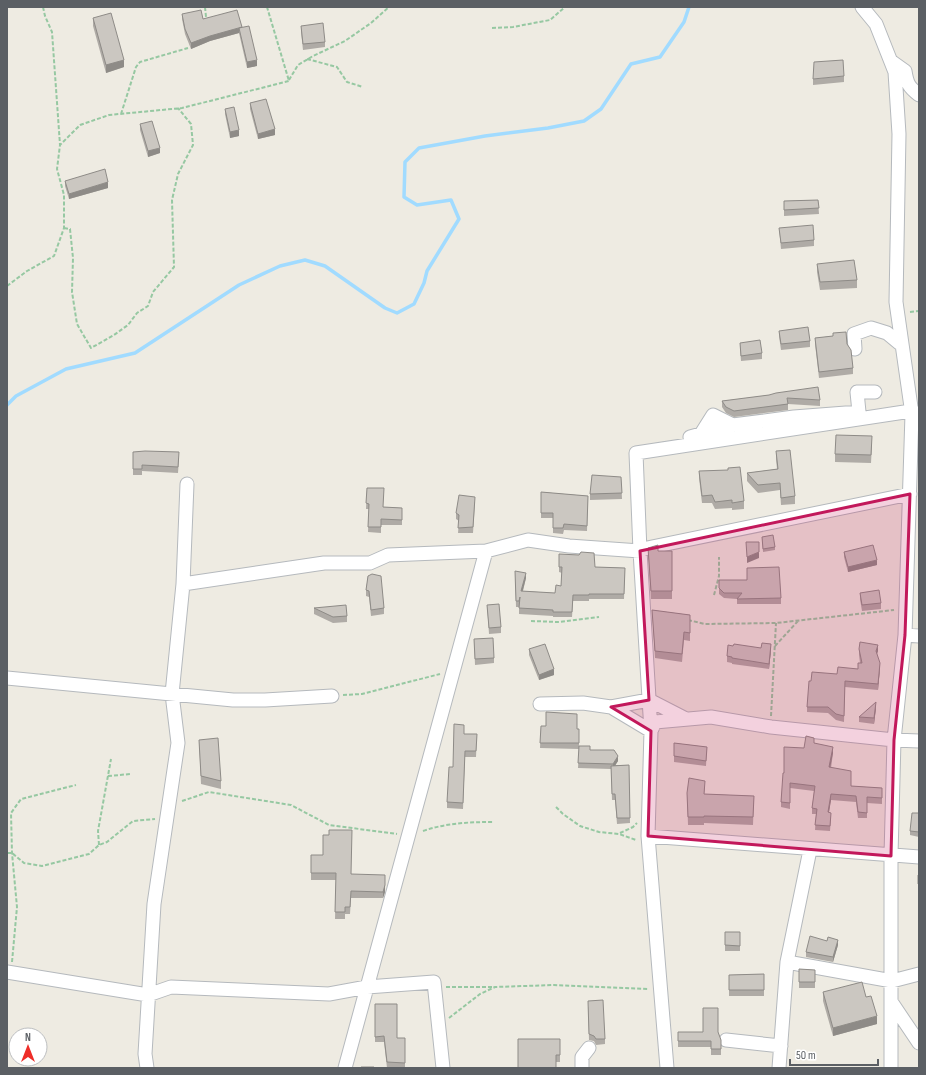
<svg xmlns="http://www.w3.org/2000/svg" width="926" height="1075" viewBox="0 0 926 1075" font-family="'Sofia Sans Condensed',sans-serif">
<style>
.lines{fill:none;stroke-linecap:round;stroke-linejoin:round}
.stream{stroke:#a1dbff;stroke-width:3.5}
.minor-casing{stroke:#b5b9bd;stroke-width:15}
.path{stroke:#96c8a2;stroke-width:2;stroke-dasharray:4 2;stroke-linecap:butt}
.minor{stroke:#fff;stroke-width:13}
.wall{fill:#afaba6}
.shaded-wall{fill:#8e8b87}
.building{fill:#cbc7c1;stroke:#8e8b87}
.marked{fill:#c2185b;fill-opacity:0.2;stroke:#c2185b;stroke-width:3;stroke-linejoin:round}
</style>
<rect width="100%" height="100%" fill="#eeebe2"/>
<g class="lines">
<path class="stream" d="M7,405L16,396L66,369L135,353L239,285L280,266L305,260L325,266L385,308L397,313L414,304L424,283L427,271L459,219L451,200L417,205L404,197L405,162L419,148L485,136L548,128L584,121L601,109L631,64L660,57L684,22L689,7"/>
<g class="minor-casing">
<path id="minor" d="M862,7L876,24L895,72L899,134L896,302L912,414L918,413
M891,61L905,71C907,84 909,87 919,95
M855,349L854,334L871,328L887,333L899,343H901
M701,434L713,415L733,425
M690,437L733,425L794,417L859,412L857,392H875
M183,584L187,484
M905,635L919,636
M7,678L233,700H265L332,696
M540,704L583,703L611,707L651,731L655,722L711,717L771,727L894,740L919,741
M611,707L649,700L686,719
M648,836L919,857
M787,962L892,981L919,974
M7,972L148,995L171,987L329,994L367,987L434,982L443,1068
M892,1003L919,1043
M726,1040L781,1046
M147,1068L145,1054L154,904L178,743L172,694L183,584L324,563H370L388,555L486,551L528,540L569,546L640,551L647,548L910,494
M345,1068L486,551
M582,1068V1057L589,1048
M667,1068L648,836L651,731L640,551L636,453L911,411L912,414L905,635L894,740L891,856V1068
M779,1068L787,962L810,850"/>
</g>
<path class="path" d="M43,7L45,16L52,32L60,145
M205,7L206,17
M492,28L513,27L550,20L565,7
M307,59L337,67L347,82L363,87
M289,80L298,65L313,56L345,41L371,23L389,7
M121,114L136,67L140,62L188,48
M64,228L70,229L73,258L72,292L77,324L91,348L114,335L128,325L137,313L148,306L153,292L174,267L172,200L178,174L193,145L191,124L178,108
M7,286L27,271L54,256L64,228V195L57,169L60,145L80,125L109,115L182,108L289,81L267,7
M910,312L919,311
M714,595L719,576V557
M688,620L705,624L776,623L894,610
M531,621L558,622L599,617
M775,646L798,621
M343,695L362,694L440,674
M771,716L776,623
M108,776L131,774
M182,801L209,792L291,805L329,825L397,834
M556,807L563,814L580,826L599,832L619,834L636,840
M423,831C446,823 469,822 493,822
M620,833L633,827L637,823
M99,845L98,831L111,759
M7,853H12L24,863L42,866L89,854L99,845L107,842L133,821L155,819
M12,962L17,907L12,853L11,813L21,799L76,785
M446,987H494
M449,1018L480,994L495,987L554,985L649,989"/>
<use href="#minor" class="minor"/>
</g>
<path class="wall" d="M182,14L242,28L257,66L247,68L239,33L210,41L191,49L185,34L182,19Z
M93,18L124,67L106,73L93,26Z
M301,26L325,42V47L303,50L301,32Z
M844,76V82L813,85V79Z
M250,103L275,135L258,139L250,109Z
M225,109L239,136L230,138L225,114Z
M140,124L160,153L148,157L140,130Z
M65,181L108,188L69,199L65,186Z
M818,200L819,214L784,216V201Z
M779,228L814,240V246L781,249Z
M817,264L857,280V288L820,290L817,272Z
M779,331L810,341V347L781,350L779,336Z
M833,333L847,344L853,368V374L819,378L815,344V338L833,336Z
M740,343L762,353V359L741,361L740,348Z
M769,395L820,400V406L788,404V410L734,417L726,413L722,407V401Z
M872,445L871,463L835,462V454Z
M776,451L795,496V504L781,505L780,490L758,493L747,481V473L777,469L776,459Z
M133,452L179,458L178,473L142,471V475H133Z
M699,471L744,501V509L732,510V508L715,509L712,503H702L699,478Z
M621,477L622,499L590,500V494Z
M367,488L383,507L402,508V525H381V533L368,532L369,509H366Z
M541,492L588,496L587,531L564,530L563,534L553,533V518H541Z
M475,502L473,533H458L459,521L456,519V513Z
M762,537L775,547V550L763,552Z
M648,548L658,551H672V599H651Z
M844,552L877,565L848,572L844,557Z
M559,554L595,567L625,568L624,599H589V601H573L572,617H553V616L519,614V607H516L515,571L526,578L523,591L555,593L561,586L562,573L559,572Z
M368,576L384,608V614L371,616L369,597L366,596V590Z
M719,588L781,598V604H737V599L724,598L719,594Z
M860,593L881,603V609L862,611L860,599Z
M487,605L501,627V633L489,634Z
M314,608L347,616V622L333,623L314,614Z
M652,610L690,615V641L684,640L682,662L655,658Z
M474,639L494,658V663L475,665Z
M529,649L554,675L539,680L529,655Z
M859,649L878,651L877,654L880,668L878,690L845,687L844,722L836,720L828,713L807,712V707L811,681L858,669L860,663L859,655Z
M771,650L769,669L732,664V663L727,662V656Z
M876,708L874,724L859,722V717Z
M541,726L579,729V746L590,750L618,761L615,765H629L630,823L617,824L615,800H612L611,769L578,768L579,749L540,748Z
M464,734H477L476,757H465L463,809L447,808V802L453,767Z
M199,740L221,781V789L201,784Z
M674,743L707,747L706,766L674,762Z
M814,743L833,753L831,768L851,786L882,788V804L867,803V818H858L856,802L831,800L829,812L831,818L830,831L815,830L816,814H812V808L814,791L790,788V809L781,807V802L784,773L804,748Z
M705,788L704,794L754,796L753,825L704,823V825H688L687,793Z
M919,813V837L910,835V831Z
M311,855L351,874L385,892L383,898H351L350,914H345V919H335L336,880H311Z
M918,875H919V890H918Z
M725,932H740V951H725Z
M838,945L833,962L806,957V952Z
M799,969L815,970V988H799Z
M764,974V996H729V975Z
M823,992L877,1024L833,1036L823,1001Z
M375,1004L397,1038H405V1068H387L384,1042H375Z
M588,1006L605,1039V1044L596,1045L594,1041L589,1040Z
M678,1032H718L721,1040V1055H711V1047H678Z
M560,1039V1062H556L518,1068Z"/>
<path class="shaded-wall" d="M242,27V32L239,28V33L210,41L191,49V43L210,36Z
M124,60V67L106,73V65Z
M257,60V66L247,68V62Z
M275,129V135L258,139V134Z
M239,130V136L230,138V132Z
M160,148V153L148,157V151Z
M108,182V188L69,199V194Z
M759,552V558L747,563V557Z
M877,560V565L848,572V567Z
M526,573V578L521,597V591Z
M771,644V650L769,669V664Z
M878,645V651L876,656V651Z
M880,663V668L878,690V684Z
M554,669V675L539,680V675Z
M876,702V708L874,724V718Z
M833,747V753L829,773V767Z
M618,756V761L613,769V764Z
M831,794V800L828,818V812Z
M385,881V892L383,898V892Z
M838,940V945L833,962V957Z
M877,1016V1024L833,1036V1028Z"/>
<path class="building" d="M201,10L203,19L237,10L242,27L210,36L191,43L185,29L182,14Z
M111,13L124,60L106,65L93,18Z
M323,23L325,42L303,44L301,26Z
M249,26L257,60L247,62L239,28Z
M843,60L844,76L813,79L814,62Z
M266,99L275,129L258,134L250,103Z
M234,107L239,130L230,132L225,109Z
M152,121L160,148L148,151L140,124Z
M105,169L108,182L69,194L65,181Z
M818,200L819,208L784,210V201Z
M813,225L814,240L781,243L779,228Z
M854,260L857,280L820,282L817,264Z
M808,327L810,341L781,344L779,331Z
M846,332L847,344L851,350L853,368L819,372L815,338L833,336V333Z
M760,340L762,353L741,356L740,343Z
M818,387L820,400L787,398L788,404L734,411L726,407L722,401L769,395L776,393Z
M836,435L872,436L871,455L835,454Z
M790,450L795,496L781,498L780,483L758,485L747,473L778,469L776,451Z
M145,451L179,452L178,467L142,465V469H133V452Z
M740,467L744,501L732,503V500L715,502L712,495L702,496L699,471L728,470V468Z
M592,475L621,477L622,493L590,494Z
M367,488H384L383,507L402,508V520L381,519V527H368L369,504L366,503Z
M541,492L588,496L587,526L564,524L563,528H553V513H541Z
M459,495L475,497L473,527L458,528L459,515L456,513Z
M773,535L775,547L763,549L762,537Z
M746,542H759V552L747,557Z
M658,545V551H672V591H651L648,548Z
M873,545L877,560L848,567L844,552Z
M581,552L594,553L595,567L625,568L624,594H589V595H573L572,612H553V610L519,608L520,597L519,601H516L515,571L526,573L521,591L555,593L556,585L561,586L562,567H559V554L579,555Z
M779,567L781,598L737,599L742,593H724L719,588V580H747V568Z
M372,574L381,576L384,608L371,610L369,591L366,590L368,576Z
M879,590L881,603L862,605L860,593Z
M499,604L501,627L489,628L487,605Z
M346,605L347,616L333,617L314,608Z
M652,610L690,615V633L684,632L682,654L655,651Z
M493,638L494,658L475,659L474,639Z
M860,642L878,645L876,651L880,663L878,684L845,681L844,716L836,714L828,707H807L809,681H811L812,672L837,674L838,667L858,669V663H862L859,649Z
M762,643L771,644L769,664L732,658V657L727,656L728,645L733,646L734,644L761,648Z
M545,644L554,669L539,675L529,649Z
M876,702L874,718L859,717Z
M546,712L577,714V729H579V743H540L541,726H546Z
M454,724L464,725V734H477L476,751H465L463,803L447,802L449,767H453Z
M806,736L814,738V743L833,747L829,767L851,771V786L882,788V798L867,797V813L858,812L856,796L831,794L828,812L831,813L830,826L815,825L817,809L812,808L815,786L790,783V803L781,802L783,773H784V747L804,748Z
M218,738L221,781L201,776L199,740Z
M674,743L707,747L706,761L674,756Z
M579,746H590V750H614L618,756L613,764L578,763Z
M629,765L630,818H617L615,794H612L611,766Z
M689,778L705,781L704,794L754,796L753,817L704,816V817H688L687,793Z
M912,813H919V832L910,831Z
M329,830H352L351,874L385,875V885L383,892L351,891L350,907H345V912H335L336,873H311V855H323V835H329Z
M918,875H919V884H918Z
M725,932H740V946L725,945Z
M810,936L827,941L828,937L838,940L833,957L806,952Z
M799,969L815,970V982H799Z
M764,974V990H729V975Z
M862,982L866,997L871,996L877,1016L833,1028L823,992Z
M603,1000L605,1039H596L594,1036L589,1034L588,1001Z
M375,1004H397V1038H405V1063L387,1062L384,1036L375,1037Z
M703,1008H718V1032L721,1040V1049H711V1041H678V1032H703Z
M518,1039H560V1055H556V1068H512H518Z
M361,1067H374V1068H361Z"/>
<path class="marked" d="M910,494L905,635L894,740L891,856L648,836L651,731L611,707L649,700L640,551Z"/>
<rect width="926" height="1075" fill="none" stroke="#5b5f64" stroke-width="16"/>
<g transform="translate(28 1047)"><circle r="19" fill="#ffffff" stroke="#bdbfc1"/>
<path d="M0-3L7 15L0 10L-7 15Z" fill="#ee2d28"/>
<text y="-6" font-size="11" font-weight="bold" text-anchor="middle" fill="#5b5f64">N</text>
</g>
<path d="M790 1059v6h88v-6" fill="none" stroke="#5b5f64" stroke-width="2"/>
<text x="796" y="1059" font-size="12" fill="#5b5f64" stroke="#ffffff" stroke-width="3" paint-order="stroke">50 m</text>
</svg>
